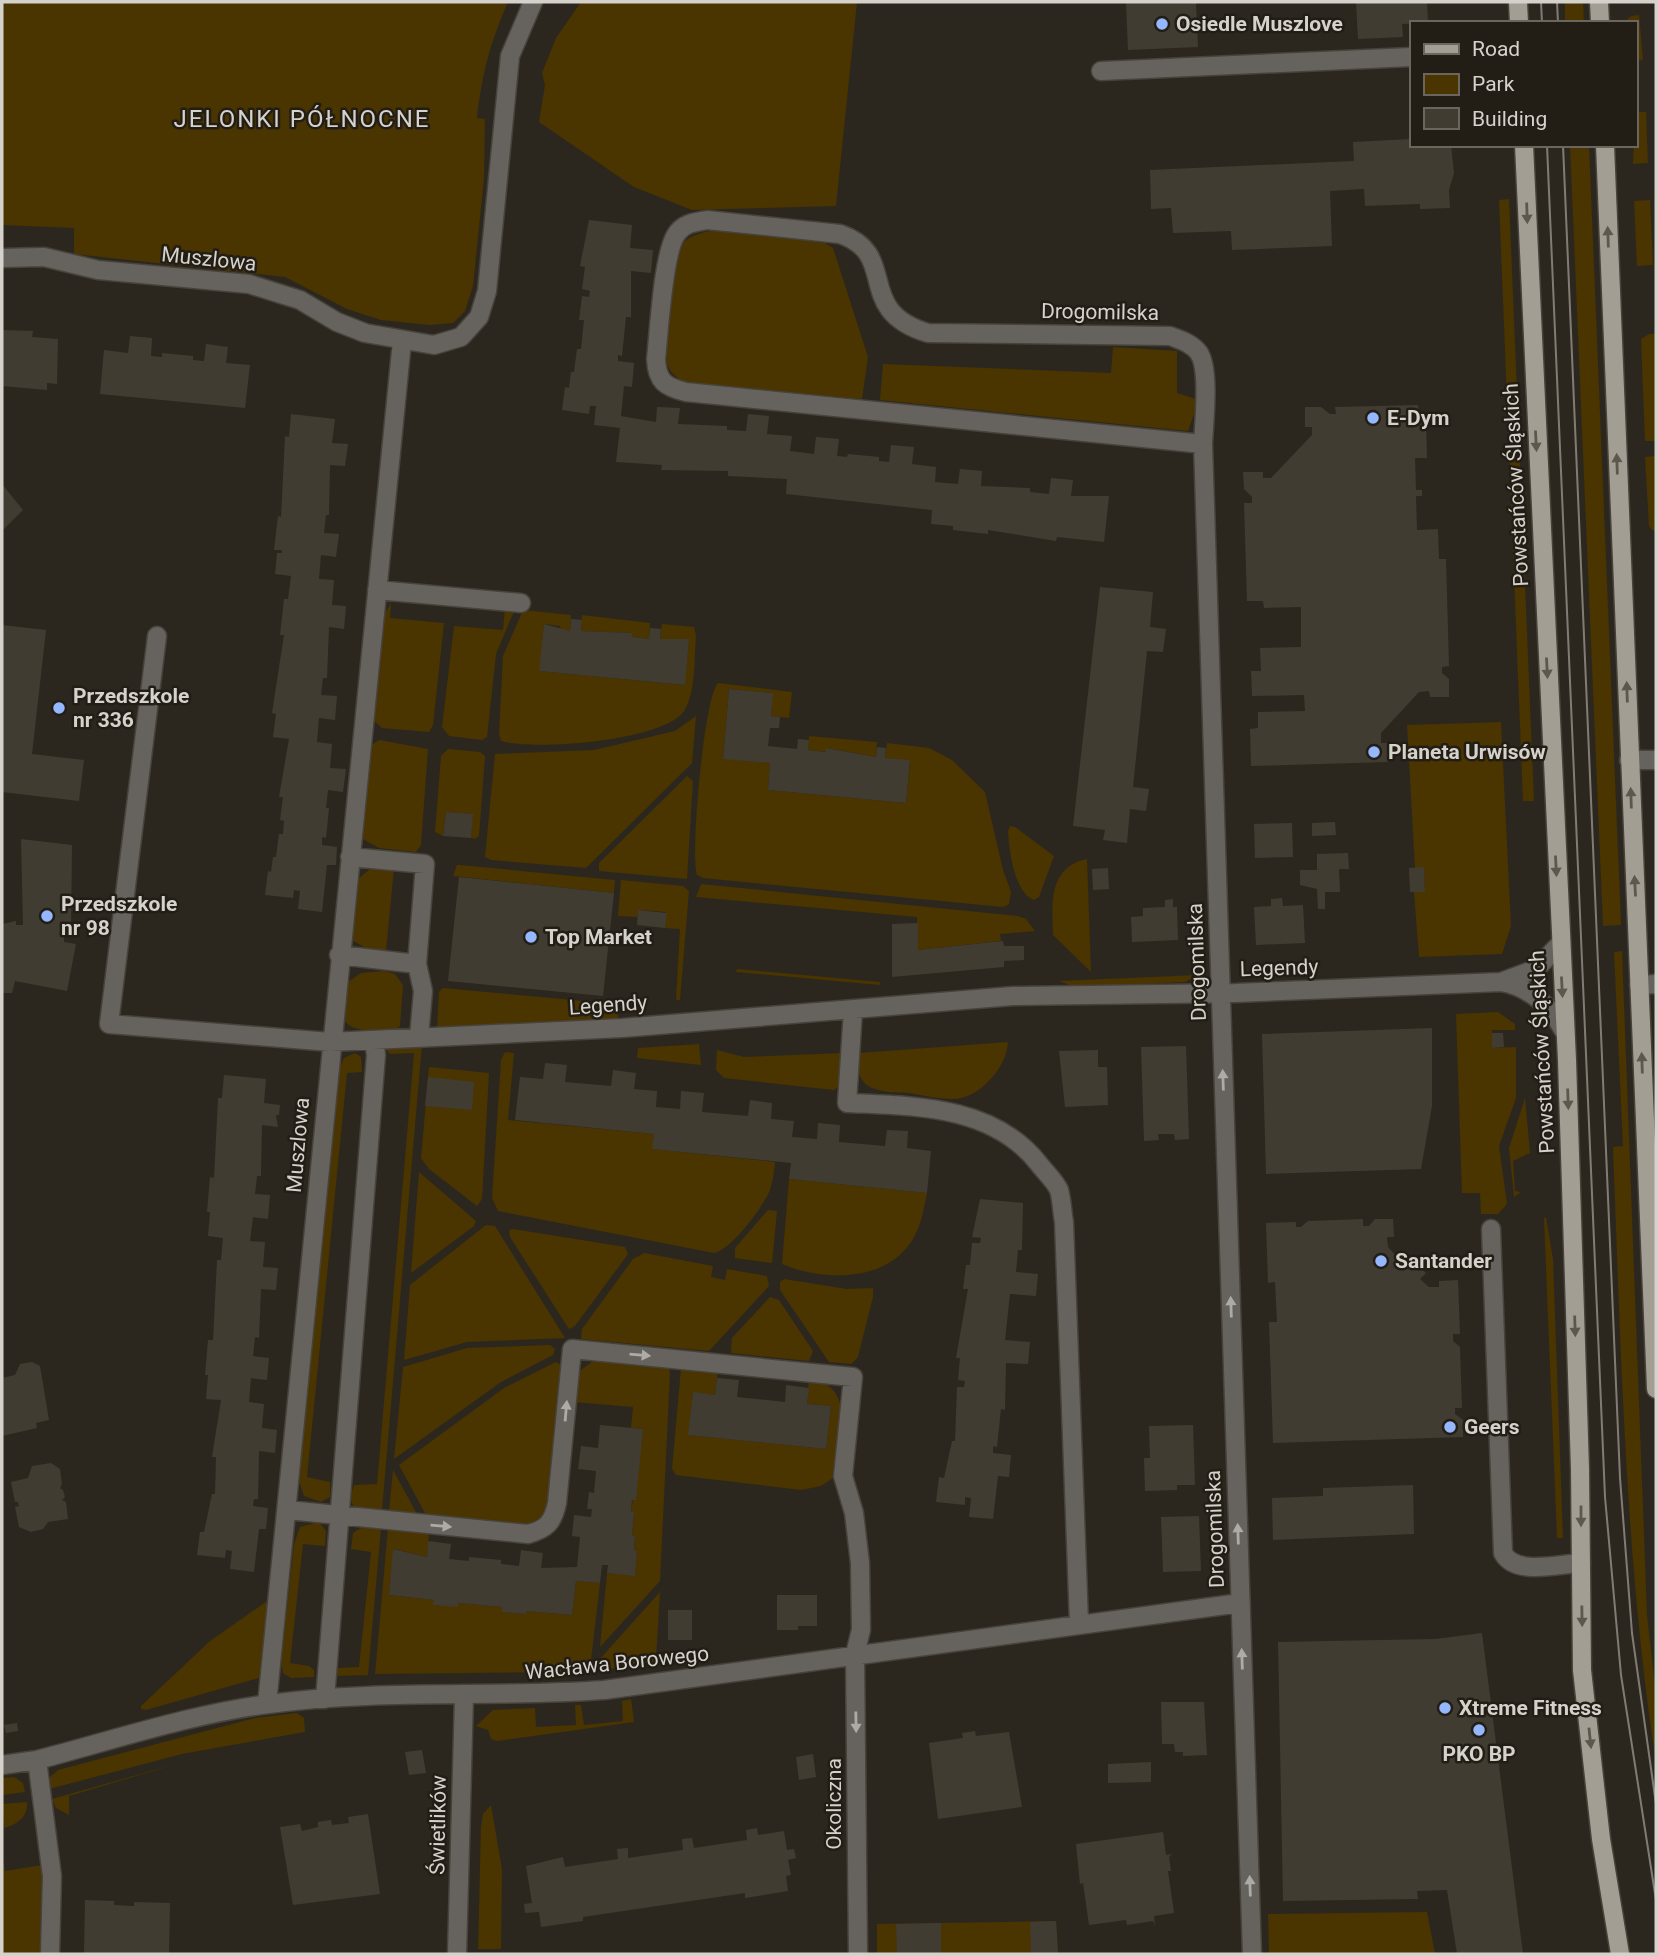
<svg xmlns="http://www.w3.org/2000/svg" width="1658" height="1956" viewBox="0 0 1658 1956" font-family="Roboto,sans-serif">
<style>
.green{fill:#4a3400}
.building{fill:#413c32}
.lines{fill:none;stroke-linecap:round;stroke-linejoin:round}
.minor-casing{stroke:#47423a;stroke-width:21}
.major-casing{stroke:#47423a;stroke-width:21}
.minor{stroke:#66635e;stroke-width:18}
.major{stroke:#a39e94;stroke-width:18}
.tram{stroke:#807c75;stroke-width:2}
.oneway{fill:#5d584e}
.oneway2{fill:#aeaba6}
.poi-dot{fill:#94b7fd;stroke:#231e15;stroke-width:2.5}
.labels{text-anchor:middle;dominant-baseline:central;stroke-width:5;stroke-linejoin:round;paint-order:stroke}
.poi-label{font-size:21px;font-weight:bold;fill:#d5d2cc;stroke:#231e15;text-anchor:start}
.street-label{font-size:21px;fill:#d5d2cc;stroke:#231e15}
.quarter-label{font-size:24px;letter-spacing:2px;fill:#d5d2cc;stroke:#231e15}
</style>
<rect width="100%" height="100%" fill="#2c271e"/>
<path class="green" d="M2,2H508C490,43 482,74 477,118L485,119L484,178L473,286L465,311L453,323L430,325L381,320L347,309L285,277L74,254V228L2,225Z
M581,2H857L836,206L692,210L634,187L539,122L545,85L542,73L556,38Z
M1565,2H1583L1584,23H1565Z
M1639,15L1643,60L1635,61V23H1623L1631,16Z
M1635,112H1646L1648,163L1633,164Z
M1570,145H1589L1621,925L1603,926Z
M1509,199L1534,801H1523L1499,200Z
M1650,200L1653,265L1637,266L1634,201Z
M732,229L825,243L833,248L868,357L862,399L683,382C677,377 671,374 668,366C660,349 675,272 677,249C689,232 712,230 732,229Z
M1649,334H1656V441H1645L1641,339Z
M1113,347L1177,351V393L1199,400L1188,431L880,400L883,364L1111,373Z
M1656,456V530H1652L1649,526L1645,457Z
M391,603L390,618L444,623L433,725L429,732L382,728L372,719L383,617Z
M505,608L515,609L496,654L487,737L482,740L449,736L442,727L454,626L503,630Z
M523,610L571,615L570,631L561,630L560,626L544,624L540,671L684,685L689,639H660L662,624L694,627L696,636C694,658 696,693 684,711C664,741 535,751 501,741L499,734L503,656Z
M582,615L650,623L649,639L632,637V633L581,631Z
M718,683L792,692L789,718L771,716L772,693L729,689L723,758L770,763L768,790L906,803L910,761L885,758L887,743L929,748L952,760L985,792L1003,870L1011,892L1009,904L1003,907L703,878L697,875C690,855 704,697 718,683Z
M696,716L692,763L586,868L491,860L485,857L495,754L594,750L675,731Z
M1501,722L1511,926L1502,954L1419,957L1414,892H1425L1424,868H1415L1407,725Z
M809,736L877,742L876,757L827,748L826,752L808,750Z
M379,740L428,749L421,845L416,852L379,848L363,839L361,832L369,747Z
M448,749L480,752L485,756L479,836L475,839L471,838L472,814L446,812L443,836L435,832L441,756Z
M687,776L693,781L687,879L599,871V863Z
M1015,827L1054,856L1039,897L1034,900C1014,893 1009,849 1008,831L1010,826Z
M1087,859L1091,972L1053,935C1052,904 1048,867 1087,859Z
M457,865H460L615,880L614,893L453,876Z
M371,868H394L386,951L369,950L352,940L351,933L356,881Z
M621,880L683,886L689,891L680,1000H676L680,929L665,928L666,912L639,910L637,917L618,916Z
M701,884L1018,916L1026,919L1035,931L1000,934L1001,941L918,950L917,917L696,897Z
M1622,951L1647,1615L1656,1696V1763C1625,1559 1621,1352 1613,1147L1623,1146L1614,952Z
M737,969L880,982V985L736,972Z
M384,971L395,974L403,985L400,1026L395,1030C356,1031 330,1034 348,982L361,973Z
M1198,975L1185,982L1075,987L1059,981Z
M443,988L605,1003L617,1007L618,1019L437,1028L439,992Z
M1498,1012L1515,1024V1030H1492V1048L1516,1047V1098L1499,1146L1507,1204L1498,1214H1481L1480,1193H1462L1456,1014Z
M1008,1042C1007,1068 978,1100 952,1099C937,1099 922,1095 908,1093C894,1092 871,1093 862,1080C857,1073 859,1061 859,1053Z
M422,1044L382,1510L354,1508L350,1498L354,1485L377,1484L414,1053L390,1054L387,1051L389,1048Z
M699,1044L701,1065L637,1058L638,1048Z
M717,1050L744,1057L842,1053L839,1086L834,1090L724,1078L716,1070Z
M505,1052L514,1053L508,1120L654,1134L653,1149L775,1162C774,1171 773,1181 770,1190C763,1207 732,1249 714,1253L498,1211L492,1198L501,1060Z
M355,1053L361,1057L362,1072L347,1073L307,1477L330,1482V1497L321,1502L304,1496L299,1481L338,1071L344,1058Z
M429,1067L489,1073L482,1199L477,1206L429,1169L421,1158Z
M1525,1098L1530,1153L1513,1161L1515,1191L1521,1192L1514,1197L1509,1148Z
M419,1172L476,1221L474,1226L411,1273Z
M789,1179L927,1193C924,1207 922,1222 915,1235C891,1283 824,1282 782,1264Z
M768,1210L777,1211L772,1263L735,1258V1248Z
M1546,1217L1553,1259L1563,1538H1557L1544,1218Z
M486,1225L495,1226L565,1338L467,1342L404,1360L410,1285Z
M513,1229L625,1247L628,1254L575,1326L569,1329L510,1237L509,1230Z
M644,1253L713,1266L711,1277L725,1280L727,1269L767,1276L769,1286L709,1351L581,1339L582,1329L633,1259Z
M784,1279L847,1289L873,1288V1297L858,1357L851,1364L829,1362L780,1290V1282Z
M770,1297L779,1300L813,1351L809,1361L731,1353L732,1338Z
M550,1345L555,1349L553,1355L501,1382L394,1459L403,1367L467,1348Z
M595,1360L668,1366L670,1373L660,1581L600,1647L607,1573L635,1575L637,1551L634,1550L635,1537L632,1536L634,1513L631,1512L643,1429L631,1428L633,1407L574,1402L578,1372Z
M556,1362L561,1365L548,1508L541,1517L527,1525L427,1517L399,1465L504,1388Z
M681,1368L718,1370L715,1395L693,1393L689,1435L826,1449L831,1406L807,1404L809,1379C858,1385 839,1440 836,1476L821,1486L801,1490L676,1475L672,1469Z
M393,1470L417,1514L389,1511Z
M319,1522L326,1531L325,1546L303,1544L290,1663L309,1666L314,1670V1677L291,1678L283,1673L281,1664L294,1544L300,1527Z
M362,1527L381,1528L368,1675L334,1676L336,1668L359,1667L371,1552L351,1549L353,1533Z
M388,1528L429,1533L427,1557L394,1549L389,1595L434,1600V1605L458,1606V1603L502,1607V1612L526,1614L527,1611L572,1615L576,1581L600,1583L590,1669L558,1672L375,1674Z
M660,1592L656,1658L653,1663L600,1670L598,1661Z
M270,1599L259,1678L146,1710L141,1709V1706L210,1641Z
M631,1699L634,1722L497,1741L491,1739L488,1730L476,1726L493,1710L535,1708L536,1727L576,1725L575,1705H581L584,1725L623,1721L622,1701Z
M297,1713L304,1718L305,1732L182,1754L49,1789L50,1777L58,1770L255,1718Z
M183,1762L69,1796V1815L56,1808L52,1799Z
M14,1777L23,1783L25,1792L2,1795V1778Z
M27,1802C28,1817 18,1824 4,1828L2,1804Z
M491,1805L502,1869L501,1949H478L481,1828L483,1814Z
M2,1854L5,1871L42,1865L40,1954H2Z
M1427,1912L1435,1954H1269L1268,1914Z
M1056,1921L1058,1954H877V1924Z"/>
<path class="building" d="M1126,2H1196L1198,47L1128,50Z
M1356,2H1427L1428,23L1402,24L1403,37L1358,39Z
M1411,139V145H1451L1454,173L1449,190L1450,208L1420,209V204L1365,206L1364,189L1330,191L1332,246L1232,250L1231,231L1173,233L1171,208L1151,209L1150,170L1354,161L1353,142Z
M589,220L632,225L630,248L653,250L651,273L631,271V317H626L622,356L618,355V361L634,363L632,387L624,386L621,416L656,422L657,407L680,408L678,424L727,426V430L746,431L748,414L769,416L767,434L792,436L790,451L814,454L816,437L839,439L837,456L847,457L848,454L879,457V461L889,462L891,445L914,447L912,464L936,467L935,482L958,484L960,469L982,471L981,486L1030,488V492L1049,494L1051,478L1073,480L1071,496H1109L1104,542L1057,537L1056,541L988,530V534L953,530V526L931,524L932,510L786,494L787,479L728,476V471L661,470L662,465L616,462L620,428L594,425L596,406H590L589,414L562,410L565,387L569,388L571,372H574L577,349H581L584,320H579L582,296L589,297L590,291L582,289L585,267L580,266Z
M2,330L33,331L32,337L58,339L57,384L47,383V390L2,386Z
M130,336L152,338L151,356L162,357V353L193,356V360L204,361L206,344L228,347L226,363L250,365L245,408L100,394L104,350L128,353Z
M1418,405L1419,421H1426L1427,458H1415L1416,490H1422V496H1416L1417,530L1438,529L1439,559H1446L1449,666L1442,667V673L1449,679V697H1430L1429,691L1419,692L1381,733V743H1387L1388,762L1251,766L1250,729L1258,728V712L1305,711L1304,695L1252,696L1251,671H1261L1260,648L1301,647V607L1264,608L1263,601H1247L1244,503H1252V497L1244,489L1243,472H1263V478H1271L1312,435V427H1305V407H1321L1330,414H1336L1335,407Z
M291,414L335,419L332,443L348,444L345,466L330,465L329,515H326L324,533L339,534L336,557L321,555L319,579L334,580L332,605L346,606L344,629L329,627L327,678H323L321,695L337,696L335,720L319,718L317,742L332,744L330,768L346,769L343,792L328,790L326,808H329L326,838L322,837V845L337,847L336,865H327L322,912L298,909L300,891L294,890L293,898L265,895L268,871L271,872L273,857H276L279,834H283L284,821L280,820L283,797H279L289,739L273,737L276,714L272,713L284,635H280L284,599H288L291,576L275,574L277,553H282V550H274L278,516L281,517L285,436L289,437Z
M2,484L23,510L2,531Z
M1100,587L1153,592L1150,627L1166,629L1163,652L1147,651L1133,787L1149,789L1146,811L1130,809L1127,843L1103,840L1105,830L1073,826Z
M571,619L582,620L581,631L632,633V637L649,639L650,628L661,629L660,639H689L685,685L539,671L544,624L570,631Z
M2,625L46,630L32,754L84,760L79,801L2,792Z
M729,689L773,693L771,716L780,717L779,728H770L768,746L797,749L798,739L809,740L808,750L826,752V748L876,757L877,747L886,748L885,758L910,760L906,803L768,790L770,763L723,759Z
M446,812L473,814L471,838L443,836Z
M1335,822L1336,835L1312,836V823Z
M1292,823L1293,857L1255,858L1254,824Z
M21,839L72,845L71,927L64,928V942L76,944L67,991L15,981L12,993H2V924L16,921V925H23Z
M1348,853L1349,869H1339L1340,892H1325V909H1318L1317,889L1300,885V870H1317V854Z
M1424,867L1425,892H1410L1409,868Z
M1108,868L1109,889L1093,890L1092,869Z
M459,877L614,893L603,996L448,981Z
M1282,898L1283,906L1303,905L1305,943L1256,945L1254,907L1271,906V899Z
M1173,899V907H1177L1178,940L1132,942L1131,917L1143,916V908L1165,907V900Z
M638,910L667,913L665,928L637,925Z
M918,923V950L1003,941L1004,946H1024V960L1004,961V967L892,977V924Z
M1432,1028V1106L1421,1169L1266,1174L1262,1034Z
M1492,1033H1503L1504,1047L1492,1048Z
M1186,1046L1189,1139L1175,1140L1174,1134H1158L1159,1140L1144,1141L1141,1047Z
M1098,1050V1067H1107L1108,1105L1065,1107L1059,1051Z
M545,1063L567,1065L565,1082L611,1086L613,1070L636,1073L634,1089L657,1091L656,1107L680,1109L681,1091L704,1093L702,1112L748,1116L750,1100L772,1103L771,1119L794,1121L792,1137L817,1139L818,1123L840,1125L839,1142L885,1146L887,1130L908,1131L907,1148L931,1151L927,1193L789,1179L791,1163L652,1149L654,1134L515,1120L520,1077L543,1079Z
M224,1075L266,1079L264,1103L280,1105L279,1115H276L278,1127L262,1125L261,1176H257L255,1194L270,1195L268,1219L253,1217L250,1241L265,1242L263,1267L278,1268L276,1290L261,1289L259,1338L255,1337L253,1356L269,1358L267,1380L251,1378L249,1402L264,1404L262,1428L277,1430L275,1453L259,1451L258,1499H254L253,1506L268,1508L266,1529H259L254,1572L230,1569L232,1551L226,1550L225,1558L197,1555L200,1532H204L212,1494H215L216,1457H212L221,1400L206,1399L208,1375H205L208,1340H213L217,1260H221L223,1238L208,1236L210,1212H207L210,1177L214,1178L218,1098H222Z
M428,1077L474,1082L472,1110L425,1106Z
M980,1199L1023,1203L1022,1250H1018L1016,1272L1038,1274L1036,1296L1010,1294L1005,1340L1030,1342L1028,1364L1006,1363L1005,1410L1001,1409L997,1447L993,1446V1453L1011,1455L1009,1477L998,1476L993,1519L969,1517L971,1498L965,1497V1505L936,1502L939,1477L944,1478L952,1441H955L957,1387H964L965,1381L958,1380L960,1358H956L968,1289H963L966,1265H970L972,1243H980L981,1238L972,1237Z
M1363,1219V1226H1369L1375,1219H1393L1394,1237H1387L1388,1247L1397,1257L1402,1251L1426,1273L1420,1279L1429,1287H1439V1281L1458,1280L1460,1334H1453V1341L1460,1347L1462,1408H1455V1414L1463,1420V1437L1273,1443L1269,1322H1277L1275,1282L1268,1283L1266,1223L1296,1222V1227H1301L1308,1221Z
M32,1362L40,1366L49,1420L36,1423L37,1428L2,1436V1378L15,1375L20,1364Z
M717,1378L739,1380L737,1397L785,1402L786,1385L809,1388L807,1404L831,1406L826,1449L688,1435L693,1392L715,1395Z
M600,1425L643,1429L636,1500H632L631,1512H634L632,1536H635L634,1550L637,1551L635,1576L607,1573L608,1565H602L600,1583L576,1581L572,1615L527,1611L526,1614L502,1612V1607L458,1603V1607L433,1605L434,1600L389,1595L393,1549L427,1557L428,1541L451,1544L449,1559L469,1561V1557L501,1560V1564L519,1566L521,1550L543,1553L541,1568L577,1567L580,1537L572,1536L574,1515L591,1517L592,1509H587L589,1492L594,1493L596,1471L578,1469L581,1446L598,1448Z
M1193,1425L1195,1485H1177V1490L1145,1491L1144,1458H1150L1149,1426Z
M51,1463L60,1469L62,1484L60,1488L63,1490L65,1497L62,1500L66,1502L68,1519L48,1522L43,1529L31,1532L19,1527L15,1507L19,1506L18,1502H15L11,1482L28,1478L32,1466Z
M1413,1485L1414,1534L1273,1540L1272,1498L1323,1496V1488Z
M1199,1516L1201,1571L1163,1572L1161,1517Z
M777,1595H817V1626H798V1630H777Z
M668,1610H692V1640H668Z
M1482,1633L1523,1954H1457L1447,1890L1417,1891L1418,1899L1283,1901L1278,1642L1435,1639Z
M1161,1702H1204L1207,1755L1183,1756V1752H1175L1174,1744H1162Z
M17,1723L18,1731L6,1733L4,1725Z
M975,1731L976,1736L1009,1732L1022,1807L938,1819L929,1743L963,1738L962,1733Z
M422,1750L426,1773L409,1775L405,1752Z
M813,1754L816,1777L799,1780L796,1757Z
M1151,1762V1782L1108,1783V1764Z
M368,1814L380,1894L293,1905L280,1827L300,1824L302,1831L318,1827V1822L331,1820L332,1825L349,1823L348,1817Z
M757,1828L758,1835L784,1831L787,1850L794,1849L796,1858L788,1860L791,1875L786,1876L788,1891L745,1898V1893L583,1917V1921L541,1927L539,1912L525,1913L524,1904L532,1903L526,1866L563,1857L565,1867L618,1859L617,1849L628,1848V1858L683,1850L682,1839L692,1838L694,1848L747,1840L746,1830Z
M1163,1832L1166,1855L1172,1854L1169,1857L1171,1871H1168L1174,1913L1154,1916L1155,1927L1153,1921L1127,1925L1126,1920L1089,1925L1083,1883L1080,1884L1076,1844Z
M85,1900L114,1901V1905L134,1906V1902L170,1903L169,1954H84Z
M1056,1921L1058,1954H1031L1030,1922Z
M941,1923V1954H897L896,1924Z"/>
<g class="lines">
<g class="minor-casing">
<path id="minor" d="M1101,71L1411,57
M2,258L44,257L98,270L249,284L300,300L337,322L365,333L434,345L461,337L479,317L487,291L510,56L533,2
M1203,444L686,392C665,387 657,381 656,359C659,334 663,248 678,232C685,223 696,222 707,220L840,234C901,255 852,310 928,333L1170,336C1180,340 1192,343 1199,353C1210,370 1204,422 1203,444L1252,1954
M377,590L521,603
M157,636L109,1024L330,1042L622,1028L1013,996L1236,993L1501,982L1536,969L1560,944
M1629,760H1656
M350,857L425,864L417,964L423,991L419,1037
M339,955L417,964
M1501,982C1529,987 1551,1006 1564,1031
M1639,985L1656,984
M853,1010L847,1103C915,1106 993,1105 1039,1164C1045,1172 1055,1181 1059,1190C1062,1200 1062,1212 1064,1222L1079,1623
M1491,1229L1503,1553C1515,1576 1559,1564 1581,1563
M288,1510L528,1534C547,1529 553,1522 557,1503L572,1349L853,1377L843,1476L854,1513L860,1563L861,1630L855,1654L858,1954
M325,1699L376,1055L374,1040
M267,1704L402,341
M37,1760L52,1876L50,1954
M2,1765L37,1760C110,1741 195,1713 269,1704C380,1689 492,1698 604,1690L1240,1603
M457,1954L464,1696"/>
</g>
<g class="major-casing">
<path id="major" d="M1518,2L1519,23
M1599,2L1600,23
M1524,145L1567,1060L1580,1469L1582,1670L1601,1839L1620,1954
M1605,145L1656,1389"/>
</g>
<use href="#minor" class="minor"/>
<use href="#major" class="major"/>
<path class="tram" d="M1541,2L1542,23
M1557,2L1558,23
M1547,145L1605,1497L1621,1675L1656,1900
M1563,145L1620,1478L1632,1633L1656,1804"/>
</g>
<defs><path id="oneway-solid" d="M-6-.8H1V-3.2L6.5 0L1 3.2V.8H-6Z" transform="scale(1.75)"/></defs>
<g class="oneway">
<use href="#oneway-solid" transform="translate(1527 213) rotate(88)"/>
<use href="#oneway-solid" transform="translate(1608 237) rotate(-92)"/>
<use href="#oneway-solid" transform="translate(1536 441) rotate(87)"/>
<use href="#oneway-solid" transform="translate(1617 464) rotate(-92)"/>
<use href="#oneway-solid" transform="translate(1547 668) rotate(87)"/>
<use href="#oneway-solid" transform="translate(1627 692) rotate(-92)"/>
<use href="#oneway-solid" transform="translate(1631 798) rotate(-92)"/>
<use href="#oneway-solid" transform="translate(1556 866) rotate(87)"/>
<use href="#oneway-solid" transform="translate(1635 886) rotate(-93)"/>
<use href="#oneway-solid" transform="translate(1562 987) rotate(87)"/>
<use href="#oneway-solid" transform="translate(1642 1063) rotate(-92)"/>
<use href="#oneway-solid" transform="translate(1568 1099) rotate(88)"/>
<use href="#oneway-solid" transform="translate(1575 1326) rotate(88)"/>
<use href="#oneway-solid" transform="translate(1581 1516) rotate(90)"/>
<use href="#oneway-solid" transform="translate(1582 1616) rotate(89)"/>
<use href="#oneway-solid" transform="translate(1590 1738) rotate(84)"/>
</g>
<g class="oneway2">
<use href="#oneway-solid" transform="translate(1223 1080) rotate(-92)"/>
<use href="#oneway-solid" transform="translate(1231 1307) rotate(-92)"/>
<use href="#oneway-solid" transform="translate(640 1355) rotate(5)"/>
<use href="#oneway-solid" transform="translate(566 1411) rotate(-85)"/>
<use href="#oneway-solid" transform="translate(441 1526) rotate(5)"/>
<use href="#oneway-solid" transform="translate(1238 1534) rotate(-92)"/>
<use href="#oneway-solid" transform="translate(1242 1659) rotate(-92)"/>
<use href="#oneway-solid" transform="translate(856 1722) rotate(89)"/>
<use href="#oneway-solid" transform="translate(1250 1886) rotate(-92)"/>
</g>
<g class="poi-dot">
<circle cx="1162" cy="24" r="7"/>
<circle cx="1373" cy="418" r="7"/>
<circle cx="59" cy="708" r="7"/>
<circle cx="1374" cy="752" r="7"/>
<circle cx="47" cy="916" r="7"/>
<circle cx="531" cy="937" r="7"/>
<circle cx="1381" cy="1261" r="7"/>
<circle cx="1450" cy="1427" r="7"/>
<circle cx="1445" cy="1708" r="7"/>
<circle cx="1479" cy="1730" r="7"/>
</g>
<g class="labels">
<g class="poi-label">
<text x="1176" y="24">Osiedle Muszlove</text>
<text x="1387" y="418">E-Dym</text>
<text x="73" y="696">Przedszkole<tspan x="73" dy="24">nr 336</tspan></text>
<text x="1388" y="752">Planeta Urwisów</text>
<text x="61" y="904">Przedszkole<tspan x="61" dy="24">nr 98</tspan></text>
<text x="545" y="937">Top Market</text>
<text x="1395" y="1261">Santander</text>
<text x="1464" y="1427">Geers</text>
<text x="1459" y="1708">Xtreme Fitness</text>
<text x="1479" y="1754" text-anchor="middle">PKO BP</text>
</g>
<g class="street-label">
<text transform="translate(209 259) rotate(6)">Muszlowa</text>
<text transform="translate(1100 312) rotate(1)">Drogomilska</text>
<text transform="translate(1516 485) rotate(-93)">Powstańców Śląskich</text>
<text transform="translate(1197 962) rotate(-92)">Drogomilska</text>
<text transform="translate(1279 968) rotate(-2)">Legendy</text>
<text transform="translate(608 1005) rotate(-4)">Legendy</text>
<text transform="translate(1542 1052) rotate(-93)">Powstańców Śląskich</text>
<text transform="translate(298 1145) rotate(-85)">Muszlowa</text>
<text transform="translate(1215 1529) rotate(-92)">Drogomilska</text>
<text transform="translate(617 1663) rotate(-6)">Wacława Borowego</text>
<text transform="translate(834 1804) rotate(-90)">Okoliczna</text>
<text transform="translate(438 1825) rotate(-89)">Świetlików</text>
</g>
<g class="quarter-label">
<text x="302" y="119">JELONKI PÓŁNOCNE</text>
</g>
</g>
<rect width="1658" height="1956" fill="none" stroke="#d5d2cc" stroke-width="7"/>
<rect x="1410" y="21" width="228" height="126" fill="#231e15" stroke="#6a665e" stroke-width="2"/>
<rect x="1424" y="44" width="35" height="10" fill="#a39e94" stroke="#6a665e" stroke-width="2"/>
<text x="1472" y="56" font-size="21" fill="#d5d2cc">Road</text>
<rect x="1424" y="74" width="35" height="21" fill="#4a3400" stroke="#6a665e" stroke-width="2"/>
<text x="1472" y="91" font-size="21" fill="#d5d2cc">Park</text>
<rect x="1424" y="108" width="35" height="21" fill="#413c32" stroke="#6a665e" stroke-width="2"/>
<text x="1472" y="126" font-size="21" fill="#d5d2cc">Building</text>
</svg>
